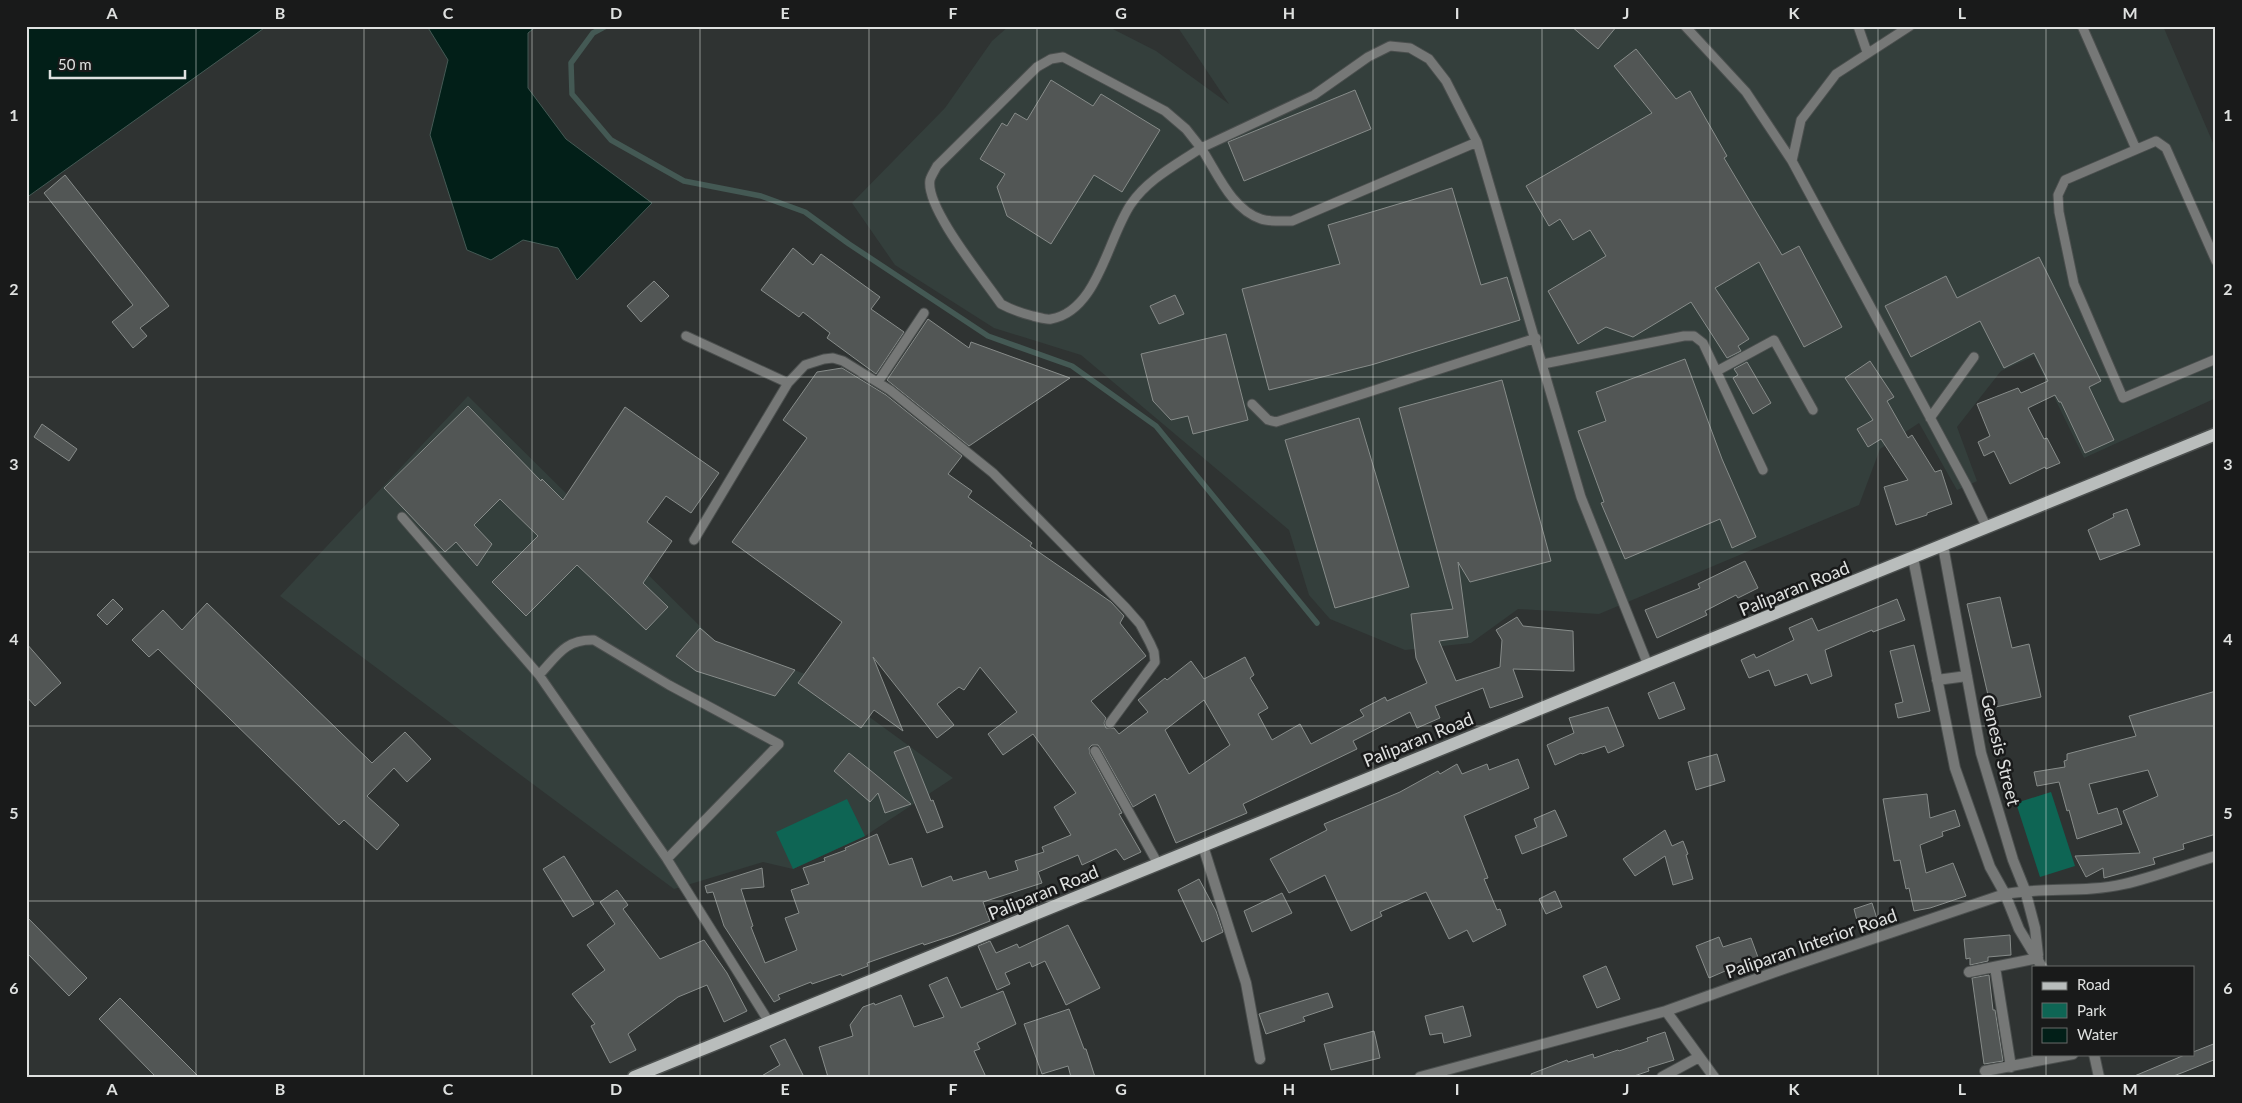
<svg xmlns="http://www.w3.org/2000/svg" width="2242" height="1103" viewBox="0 0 2242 1103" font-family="Lato,sans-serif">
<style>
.built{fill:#343f3c}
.green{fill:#0e6554}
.water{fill:#021f18;stroke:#445954}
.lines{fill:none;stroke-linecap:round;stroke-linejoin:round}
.stream{stroke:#445954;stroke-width:5.5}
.building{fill:#525655;stroke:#878c8a;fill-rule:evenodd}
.service-casing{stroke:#4b4f4e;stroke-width:11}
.minor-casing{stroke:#4b4f4e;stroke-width:12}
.primary-casing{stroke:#4b4f4e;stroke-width:15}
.service{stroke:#767877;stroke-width:9}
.minor{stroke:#767877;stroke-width:10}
.primary{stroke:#b9bdbc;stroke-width:12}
.grid{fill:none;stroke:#dfe1e0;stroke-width:1;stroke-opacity:0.55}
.labels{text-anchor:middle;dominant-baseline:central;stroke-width:5;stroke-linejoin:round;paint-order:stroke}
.street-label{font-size:18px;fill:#dfe1e0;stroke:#191a1a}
.neatline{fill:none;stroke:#dfe1e0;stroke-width:2}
.grid-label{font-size:16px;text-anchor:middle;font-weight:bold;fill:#dfe1e0}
</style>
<rect width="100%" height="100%" fill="#2f3332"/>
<path class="built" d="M1009,26H1107L1156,51L1229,104L1177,26H2163L2216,150V398L2084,458L2034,356L2001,371L1957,427L1977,481L1967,486L1957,490L1919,423L1880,449L1859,505L1599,614L1518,609L1471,643L1405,650L1330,619L1309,595L1289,530L1081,355L994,328L895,265L852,203L945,108L992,41Z
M468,396L715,641L816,678L953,778L865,836L793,869L763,862L674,889L280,596Z"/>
<path class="green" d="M2051,792L2075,866L2040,877L2016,803Z
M847,799L865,836L793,869L776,832Z"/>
<path class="water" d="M26,26H267L26,198Z
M427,26H537L528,33V88L566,139L652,203L577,280L558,248L523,240L491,260L467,250L430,135L448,60Z"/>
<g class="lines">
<path class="stream" d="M606,26L593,33L571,63L572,94L611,140L684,181L761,196L805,212L849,244L988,336L1072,366L1156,426L1317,623"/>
</g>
<path class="building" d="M1571,26H1617L1598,49Z
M1636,49L1676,99L1690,91L1727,156L1724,158L1782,255L1799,246L1842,327L1804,347L1759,262L1715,288L1749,339L1738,346L1741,351L1727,358L1691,302L1633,337L1606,327L1578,344L1548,291L1606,256L1590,230L1573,240L1560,219L1549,226L1526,186L1652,113L1614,66Z
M1051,80L1093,106L1101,94L1160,130L1122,192L1094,175L1051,244L1007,216L997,187L1005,174L980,159L1002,123L1007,126L1015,113L1027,120Z
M1355,90L1371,129L1244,181L1228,142Z
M65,175L169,306L140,328L147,336L133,348L112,322L133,305L44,193Z
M1452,188L1481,285L1507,277L1520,320L1371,365L1269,390L1242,289L1340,264L1328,225Z
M793,248L813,265L821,254L880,297L871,309L904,332L876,374L827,338L830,333L803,312L799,317L761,290Z
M2039,257L2101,381L2089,387L2114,440L2085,453L2061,402H2059L2055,395L2028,408L2044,439L2047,438L2060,463L2046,469L2045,467L2010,484L1994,451L1984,456L1978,442L1990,436L1977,404L2018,388L2021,393L2048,381L2034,353L2004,368L1980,321L1911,357L1885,306L1946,276L1957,298Z
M654,281L669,296L641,322L627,306Z
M1175,295L1184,314L1159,324L1150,306Z
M928,319L969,348L971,342L1070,378L969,446L887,380Z
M1226,334L1248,420L1193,434L1188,416L1171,420L1153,401L1141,354Z
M1685,359L1722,459L1756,537L1732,548L1720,519L1625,559L1601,503L1604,502L1578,431L1606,421L1596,392Z
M1870,361L1894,397L1887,401L1908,438L1912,435L1935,472L1941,470L1952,504L1927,513V515L1896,525L1884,487L1908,480L1881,439L1868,447L1857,429L1873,420L1845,378Z
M1747,362L1771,403L1753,414L1733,378L1738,375L1734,369Z
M842,368L886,395L962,456L948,474L972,491L968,497L1032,543L1030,546L1111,602L1124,616L1120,623L1146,656L1091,701L1106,718L1104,723L1106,728H1114L1119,734L1148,712L1138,700L1165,678L1167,680L1191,661L1204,679L1245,657L1254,675L1250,678L1268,708L1258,714L1272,740L1300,724L1311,744L1364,716L1360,710L1385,697L1387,701L1427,683L1416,658L1411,614L1453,609L1399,408L1502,380L1551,561L1470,582L1458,562L1468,637L1439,641L1456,681L1500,667L1502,640L1496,630L1517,617L1523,626L1573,631L1574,671L1513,669L1523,697L1490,708L1483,688L1435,706L1440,718L1417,728L1410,712L1353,741L1357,749L1243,804L1247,813L1176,843L1155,794L1133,807L1100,748L1098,745H1092L1089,748L1090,754L1122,813L1119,814L1141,852L1124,860L1116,849L1082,865L1078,855L1038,872L1042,883L983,902L990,921L954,935L924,945L923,943L867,963L868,966L842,976L841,974L812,984L811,982L778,995L780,999L774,1002L724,926L713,892L707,893L705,886L762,868L764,887L741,889L753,926L751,927L765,963L797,950L785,918L799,913L791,890L809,884L803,868L825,861L824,858L846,850L845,848L877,834L889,865L912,858L922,887L951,876L953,881L986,871L989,879L1018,870L1015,861L1044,852L1042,847L1071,835L1054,807L1076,793L1033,734L1003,755L988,734L1017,712L980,667L964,690L959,687L937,704L954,725L937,738L873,657L903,731L874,710L861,728L798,683L842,622L732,542L807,438L783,420L817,372ZM1204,700L1230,745L1189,774L1165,730Z
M468,406L541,481L542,479L563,500L625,407L719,473L691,513L666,496L647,522L672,541L643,583L668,607L646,630L577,565L526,616L492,582L538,536L500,499L474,525L492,544L477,566L456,542L445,552L384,488Z
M1359,418L1409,587L1335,608L1285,440Z
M42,424L77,449L69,461L34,437Z
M2127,509L2140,545L2100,560L2088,530L2114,517L2113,514Z
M1745,561L1758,588L1738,598L1736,595L1705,611L1707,615L1657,638L1645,610L1700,588L1698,584Z
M2000,597L2012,648L2029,644L2041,697L1991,708L1967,604Z
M113,599L123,609L107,625L97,615Z
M1897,599L1905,620L1873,632L1872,630L1825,650L1832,676L1811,684L1807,674L1775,686L1769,670L1749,678L1741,660L1754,654L1756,658L1794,640L1789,628L1812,618L1818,631Z
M207,603L372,763L405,732L431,759L407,782L394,768L367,796L399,825L377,850L344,820L339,825L158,649L149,657L132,640L163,610L182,630Z
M700,628L715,641L795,670L775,696L696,671L676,656Z
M26,643L61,683L35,706L26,696Z
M1914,645L1930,711L1898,718L1895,704L1903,702L1890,651Z
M1674,682L1685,709L1659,719L1648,693Z
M2216,691V834L2183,844L2184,849L2153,858L2155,864L2104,878L2103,868L2086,877L2075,856L2140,853L2123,811L2158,796L2148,770L2089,784L2098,814L2117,808L2122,824L2077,839L2069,810L2067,811L2059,782L2037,786L2034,772L2065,767L2064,761L2067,760V754L2136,736L2129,716Z
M1608,707L1624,746L1608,753L1605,746L1582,754L1581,753L1555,765L1547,745L1574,733L1569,718Z
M909,746L931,801L933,800L943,827L927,833L894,752Z
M849,753L870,770L911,804L885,813L878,793L870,802L834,771Z
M1717,754L1725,781L1696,790L1688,762Z
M1518,759L1529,788L1464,816L1488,878L1484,879L1497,910L1500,909L1506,925L1473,942L1467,930L1449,939L1426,892L1380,912L1382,916L1351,931L1325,875L1289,893L1270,859L1327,830L1324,824L1400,792L1438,771L1440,774L1457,764L1462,774L1487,764L1489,770Z
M1927,794L1930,818L1955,810L1960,826L1942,832L1943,836L1920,845L1926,873L1953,863L1966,896L1930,908L1914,911L1909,888L1906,889L1900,860L1894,861L1883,799Z
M1555,810L1567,836L1522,854L1515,836L1537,827L1534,819Z
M1665,830L1672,846L1683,841L1688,854L1686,855L1693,879L1673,885L1665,856L1635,876L1623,859Z
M564,856L594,904L573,917L543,869Z
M1199,879L1216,911L1223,932L1202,942L1178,890Z
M617,890L628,905L623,909L660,959L704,940L727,973L747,1011L724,1022L707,985L678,997L628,1034L636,1050L610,1063L591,1026L595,1024L572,994L605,970L587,945L615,924L600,902Z
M1555,891L1562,907L1546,914L1539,899Z
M1282,893L1292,913L1252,932L1244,911Z
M1872,903L1878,922L1859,928L1854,909Z
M26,916L87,978L69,996L26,952Z
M1068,925L1100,988L1066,1005L1045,961L1032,967L1030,962L1005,973L1010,984L997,990L978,946L990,941L996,953L1017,944L1019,948Z
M2010,935L2011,955L1988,957V961L1970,965V958L1966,959L1964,939Z
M1719,937L1723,947L1751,938L1759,960L1741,969L1739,965L1709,978L1696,946Z
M1606,966L1620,999L1597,1008L1583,976Z
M1989,975L1993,1010H1995L2003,1061L1984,1064L1972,978Z
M947,977L961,1008L1003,991L1016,1024L977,1043L980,1049L974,1051L986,1077H828L819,1047L853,1036L850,1025L863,1007L874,1003L875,1005L901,995L914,1027L944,1017L929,985Z
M1328,993L1333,1007L1303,1017L1305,1021L1266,1034L1259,1014Z
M120,998L199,1077H156L99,1019Z
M1463,1006L1471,1036L1444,1043L1442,1033L1430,1035L1425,1016Z
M1069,1009L1084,1049H1086L1095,1077H1071L1068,1066L1042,1074L1024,1024Z
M1374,1031L1380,1058L1331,1070L1324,1044Z
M1665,1032L1674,1060L1648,1068L1649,1071L1631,1077H1532L1531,1074L1567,1060L1568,1062L1593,1054L1594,1058L1618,1050L1619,1051L1648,1041L1647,1038Z
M785,1039L804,1077H760L780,1065L770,1046Z
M2216,1043V1059L2184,1072L2171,1077H2132L2187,1054H2193V1052Z"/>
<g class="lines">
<g class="service-casing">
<path id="service" d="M1685,26L1746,92L1792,161L1967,486L1987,528
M1858,26L1867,52
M2082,26L2136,149
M1477,142L1292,221C1283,221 1270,222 1261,219C1231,209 1217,172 1201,148C1176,165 1148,179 1131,204C1108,237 1098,311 1051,319C1046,320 1038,317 1033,316C1021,313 1012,310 1001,304C985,280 925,208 930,180C931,176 935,170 937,166L1037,67L1051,59L1063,57L1165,111L1186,129L1201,148L1314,95L1368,57L1390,46L1410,48L1429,59L1446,81L1477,142L1581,497L1648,665
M1792,161L1801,120L1836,74L1910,26
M2216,261L2166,148L2156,141L2065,180L2058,195L2059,212L2074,284L2123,398L2216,359
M686,336L788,383
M1543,364L1684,336H1694L1703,343L1763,470
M1717,371L1774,340L1813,410
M878,382L924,313
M1252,404L1268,420L1276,422L1536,338
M1930,418L1974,357
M402,517L539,675L667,859L769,1022
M694,540L788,383L805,365L824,359L833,358L843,361L890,390L993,473L1126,608L1140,624L1150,643L1154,652L1155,662L1110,723
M539,675C557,656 565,639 594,640L669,685L779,744L667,859
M1095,751L1158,864"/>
</g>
<g class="minor-casing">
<path id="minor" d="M1943,546L1981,753L2013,860L2025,890L2035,928L2038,955
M1913,558L1955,768L1990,867L2005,894L2019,929L2042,967
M1937,680L1967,676
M1203,846L1246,983L1260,1059
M1995,967L2011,1067
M1969,972L2038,958
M1666,1011L1714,1077
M2094,1054L2099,1077
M1985,1071L2073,1054
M1420,1077L1666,1011L1789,967L2005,894C2044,887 2085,893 2124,884C2155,877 2185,865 2216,856
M1662,1077L1699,1057"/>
</g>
<g class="primary-casing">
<path id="primary" d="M634,1077L2216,434"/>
</g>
<use href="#service" class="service"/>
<use href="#minor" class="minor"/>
<use href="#primary" class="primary"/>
</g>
<path class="grid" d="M196,26V1077M364,26V1077M532,26V1077M700,26V1077M869,26V1077M1037,26V1077M1205,26V1077M1373,26V1077M1542,26V1077M1710,26V1077M1878,26V1077M2046,26V967M26,202H2216M26,377H2216M26,552H2216M26,726H2216M26,901H2216M2046,1054V1077"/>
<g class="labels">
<g class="street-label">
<text transform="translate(1794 588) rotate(-22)">Paliparan Road</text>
<text transform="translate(1418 739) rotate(-22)">Paliparan Road</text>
<text transform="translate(2001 750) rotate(76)">Genesis Street</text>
<text transform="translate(1043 892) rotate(-22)">Paliparan Road</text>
<text transform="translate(1811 943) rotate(-19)">Paliparan Interior Road</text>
</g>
</g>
<rect width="2242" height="1103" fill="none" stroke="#191a1a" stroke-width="55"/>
<rect x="2032" y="966" width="162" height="90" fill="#191a1a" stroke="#686a69"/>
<rect x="2042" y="982" width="25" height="8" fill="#b9bdbc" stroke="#686a69"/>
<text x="2077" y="990" font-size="15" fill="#dfe1e0">Road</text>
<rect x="2042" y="1003" width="25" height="15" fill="#0e6554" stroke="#686a69"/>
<text x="2077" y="1016" font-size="15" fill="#dfe1e0">Park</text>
<rect x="2042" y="1028" width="25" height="15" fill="#021f18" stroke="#686a69"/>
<text x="2077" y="1040" font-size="15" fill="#dfe1e0">Water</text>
<path d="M50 70v8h135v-8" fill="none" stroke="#dfe1e0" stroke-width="2.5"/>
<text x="58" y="70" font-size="15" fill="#dfe1e0" stroke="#191a1a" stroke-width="4" paint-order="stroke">50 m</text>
<rect x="28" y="28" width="2186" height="1048" class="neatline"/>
<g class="grid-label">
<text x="112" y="19">A</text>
<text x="280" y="19">B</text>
<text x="448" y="19">C</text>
<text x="616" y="19">D</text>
<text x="785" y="19">E</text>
<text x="953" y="19">F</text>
<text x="1121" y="19">G</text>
<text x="1289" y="19">H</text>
<text x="1457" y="19">I</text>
<text x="1626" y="19">J</text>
<text x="1794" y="19">K</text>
<text x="1962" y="19">L</text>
<text x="2130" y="19">M</text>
<text x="14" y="121">1</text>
<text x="2228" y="121">1</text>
<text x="14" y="295">2</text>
<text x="2228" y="295">2</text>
<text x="14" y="470">3</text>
<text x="2228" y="470">3</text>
<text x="14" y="645">4</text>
<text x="2228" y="645">4</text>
<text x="14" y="819">5</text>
<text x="2228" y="819">5</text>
<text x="14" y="994">6</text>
<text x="2228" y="994">6</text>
<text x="112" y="1095">A</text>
<text x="280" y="1095">B</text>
<text x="448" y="1095">C</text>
<text x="616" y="1095">D</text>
<text x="785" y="1095">E</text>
<text x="953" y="1095">F</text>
<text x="1121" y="1095">G</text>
<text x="1289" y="1095">H</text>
<text x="1457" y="1095">I</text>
<text x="1626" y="1095">J</text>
<text x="1794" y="1095">K</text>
<text x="1962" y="1095">L</text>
<text x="2130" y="1095">M</text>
</g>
</svg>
